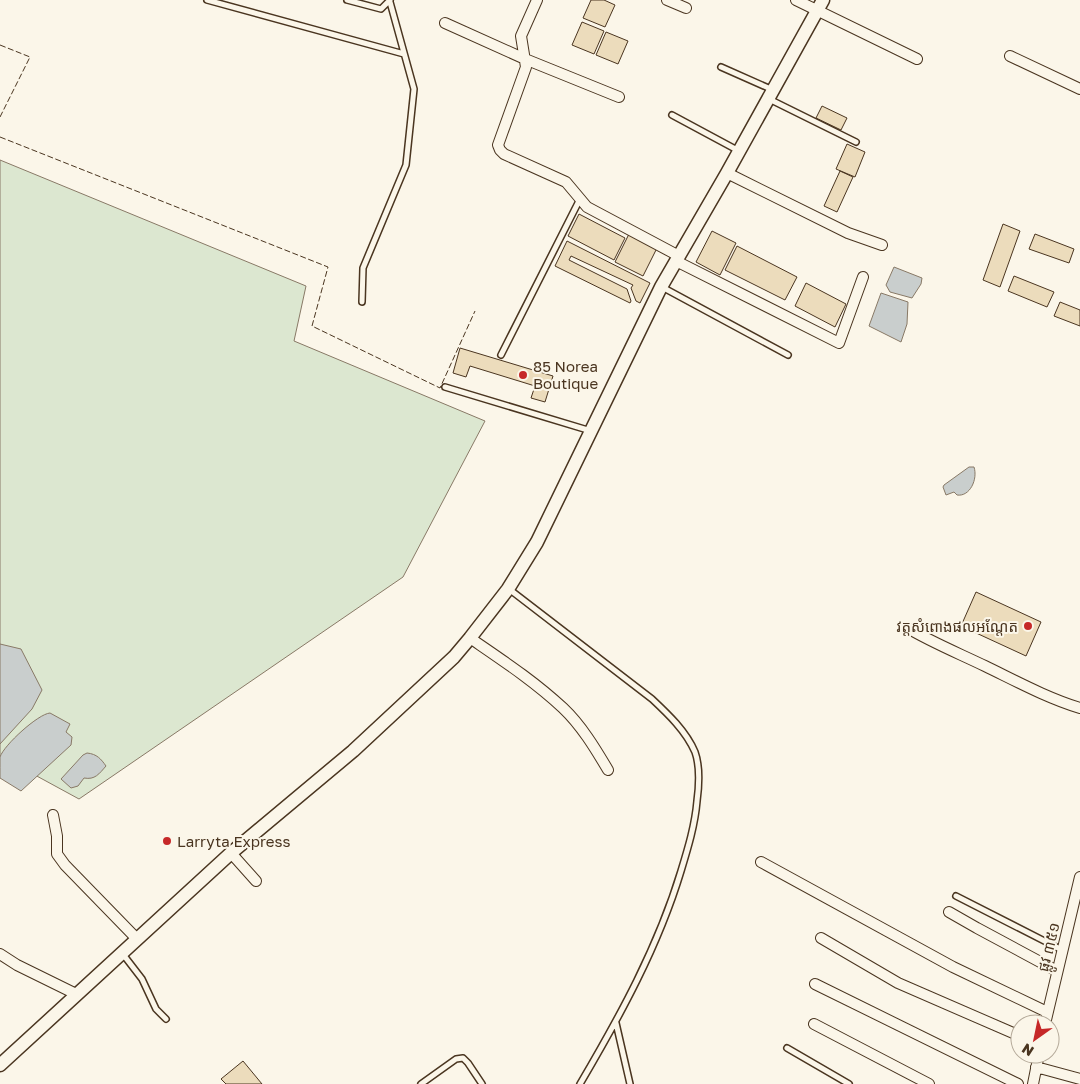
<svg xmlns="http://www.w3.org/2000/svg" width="1080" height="1084" viewBox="0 0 1080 1084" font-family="'Golos Text','Noto Sans Khmer',sans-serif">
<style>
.green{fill:#dce7d0;stroke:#887966}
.water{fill:#c9cecd;stroke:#887966}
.building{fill:#ecdcbc;stroke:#4a3520}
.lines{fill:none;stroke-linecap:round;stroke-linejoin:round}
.service-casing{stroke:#4a3520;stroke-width:8}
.minor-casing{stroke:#4a3520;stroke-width:12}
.tertiary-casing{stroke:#4a3520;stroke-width:15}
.service{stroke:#fbf6e9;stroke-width:5}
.minor{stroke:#fbf6e9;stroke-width:10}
.tertiary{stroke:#fbf6e9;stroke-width:12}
.fence{stroke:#4a3520;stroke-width:1;stroke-dasharray:6 2.5;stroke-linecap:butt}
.poi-dot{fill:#c62828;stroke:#fbf6e9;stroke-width:2}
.labels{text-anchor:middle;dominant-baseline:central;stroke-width:4;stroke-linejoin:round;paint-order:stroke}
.poi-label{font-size:15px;fill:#4a3520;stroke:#fbf6e9;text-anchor:start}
.street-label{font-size:15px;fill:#4a3520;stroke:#fbf6e9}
</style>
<rect width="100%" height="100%" fill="#fbf6e9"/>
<path class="green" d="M0,160L306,286L294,341L485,421L403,577L79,799L0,756Z"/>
<path class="water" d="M894,267L922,278L921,284L912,298L890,292L886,285Z
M881,293L908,302L907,324L901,342L869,326Z
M969,467H974C978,479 970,497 957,495L954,492L946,495L943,487L944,485Z
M0,644L21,649L42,690L32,709L0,744Z
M50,713L70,724L66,732L72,737L71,745L21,791L0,778C0,772 0,763 0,757C4,745 38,714 50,713Z
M87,753C97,754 101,759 106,766C99,774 95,780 84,778L78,786L71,788L61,779L83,755Z"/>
<path class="building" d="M591,0H604L615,5L605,27L583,18Z
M582,22L604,31L594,54L572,45Z
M606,32L628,41L618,64L596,55Z
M822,106L847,118L841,130L816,118Z
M847,144L865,152L855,177L836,169Z
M840,171L853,177L837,212L824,206Z
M579,214L625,238L614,260L568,236Z
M1003,224L1020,231L1000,287L983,280Z
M712,231L736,243L720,275L696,262Z
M629,234L657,248L643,276L615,262Z
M1035,234L1074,249L1069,263L1029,249Z
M567,241L650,283L640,303L636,301L631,288L633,285L571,256L569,260L627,289L631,301L630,303L555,266Z
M737,246L797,277L785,300L725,270Z
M1014,276L1054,292L1047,307L1008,291Z
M806,283L846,304L835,327L795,306Z
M1060,302L1080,310V326L1054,316Z
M460,348L553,376L545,402L531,398L535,386L470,366L466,377L453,373Z
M976,592L1041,622L1026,656L961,626Z
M243,1061L262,1084H226L221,1079Z"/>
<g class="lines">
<g class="service-casing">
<path id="service" d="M207,0L404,54
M347,0L381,9L390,0
M721,67L773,90
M769,99L856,142
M672,115L739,151
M662,287L788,355
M362,302L363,268L406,165L414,89L390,2
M501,355L580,199
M445,387L591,431
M509,589L652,699C668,714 686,731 695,752C700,766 699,786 697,801C695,825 688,848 681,871C658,947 620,1016 580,1084
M956,896L1062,950
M122,953L142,979L156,1009L166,1019
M616,1023L630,1084
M787,1048L849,1084
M421,1084L456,1059L463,1058L468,1063L482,1084"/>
</g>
<g class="minor-casing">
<path id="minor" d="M537,0L521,36L526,67L498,145L500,150L504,154L566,182L587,207L679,256
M667,0L686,8
M796,0L917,59
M445,23L525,59L619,97
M1010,56L1080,89
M727,173L848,233L882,245
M676,261L839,343L863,277
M906,627C931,642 958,653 985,666C1016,681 1047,698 1080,708
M470,638C502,660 534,681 563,708C581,725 595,748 608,770
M53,815L57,836V854L65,865L137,939
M231,853L256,881
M761,862L953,967L1047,1012
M949,912L977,928L1057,971
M821,938L898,983L1020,1036
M0,954L17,965L76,994
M815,984L1018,1084
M814,1024L929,1084
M1045,1024L1080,877
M1036,1067L1080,1079
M1033,1084L1039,1054"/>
</g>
<g class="tertiary-casing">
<path id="tertiary" d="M0,1065L231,853L353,751L454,657L470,638L508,589L537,542L661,287L727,173L823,0"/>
</g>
<use href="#service" class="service"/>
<use href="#minor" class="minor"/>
<use href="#tertiary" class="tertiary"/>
<path class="fence" d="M0,45L30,57L0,117
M0,137L328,267L312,326L440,388L475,311"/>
</g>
<g class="poi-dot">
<circle cx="523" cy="375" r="5"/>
<circle cx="1028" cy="626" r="5"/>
<circle cx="167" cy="841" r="5"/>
</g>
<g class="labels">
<g class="poi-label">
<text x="533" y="366">85 Norea<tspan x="533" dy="17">Boutique</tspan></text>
<text x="1018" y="626" text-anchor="end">វត្តសំពោងផលអណ្តែត</text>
<text x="177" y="841">Larryta Express</text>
</g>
<g class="street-label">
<text transform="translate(1048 947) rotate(-76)">ផ្លូវ ៣៥១</text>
</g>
</g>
<g transform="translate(1035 1039) rotate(213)"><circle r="24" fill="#fbf6e9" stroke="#b4a999"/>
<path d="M0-4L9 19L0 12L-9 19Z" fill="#c62828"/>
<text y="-8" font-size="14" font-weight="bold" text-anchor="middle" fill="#4a3520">N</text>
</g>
</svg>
